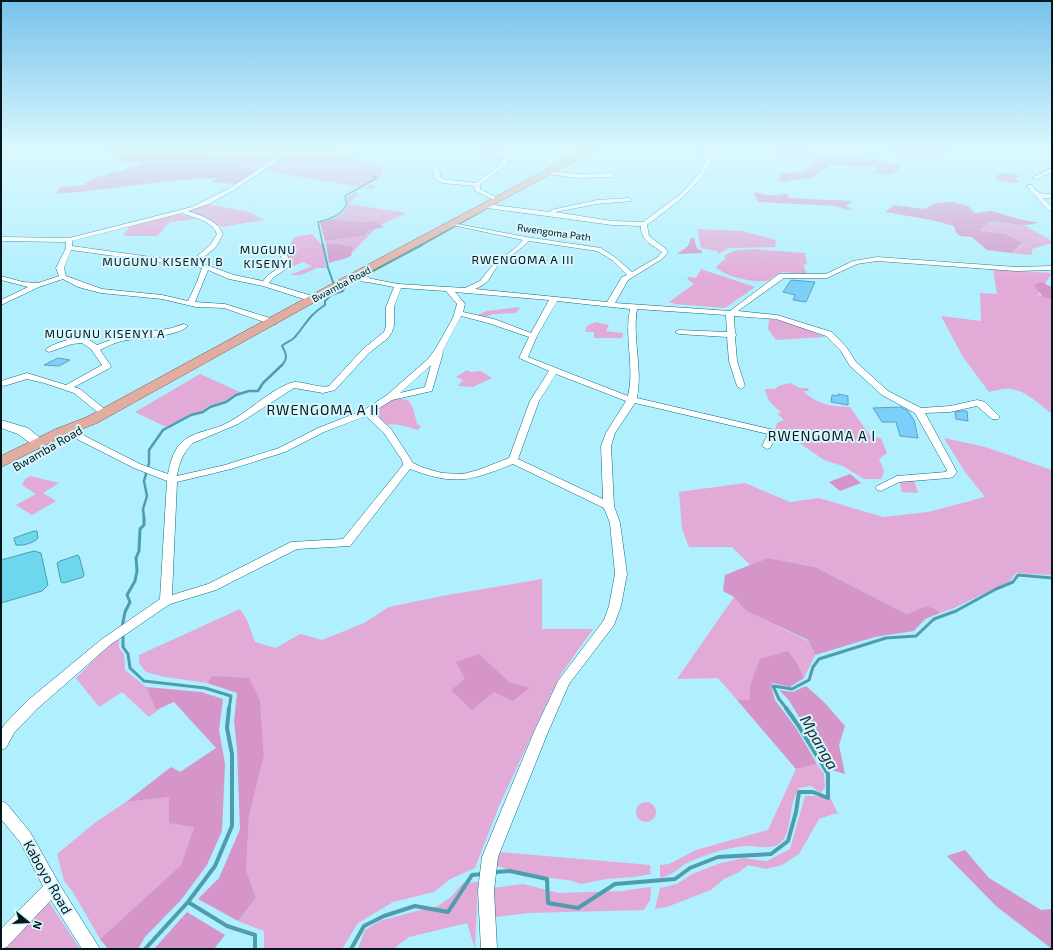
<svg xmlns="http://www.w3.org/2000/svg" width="1053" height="950" viewBox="0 0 1053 950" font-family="'Exo 2',sans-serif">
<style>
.green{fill:#e2aad7}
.forest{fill:#d595c9}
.water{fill:#6ed7ed;stroke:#4d9dae}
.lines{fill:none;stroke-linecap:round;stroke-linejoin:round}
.stream-far4{stroke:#4d9dae;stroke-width:1.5}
.stream-far3{stroke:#4d9dae;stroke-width:2}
.stream-far2{stroke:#4d9dae;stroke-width:2.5}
.stream-far1{stroke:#4d9dae;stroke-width:3}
.stream{stroke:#4d9dae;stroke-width:4}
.building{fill:#7dcffb;stroke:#609fc1}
.street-casing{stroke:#0e6c7d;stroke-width:1}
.secondary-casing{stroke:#0e6c7d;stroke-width:1}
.primary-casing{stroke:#87554a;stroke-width:1}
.street{fill:#fff;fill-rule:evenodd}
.secondary{fill:#fff;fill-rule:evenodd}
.primary{fill:#e2ada1;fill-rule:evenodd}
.labels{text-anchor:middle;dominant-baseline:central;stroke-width:4;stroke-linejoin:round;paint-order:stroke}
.far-street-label{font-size:10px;fill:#00171c;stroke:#d8f6fd}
.far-quarter-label{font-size:12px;letter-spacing:1px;fill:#00171c;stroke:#d8f6fd}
.street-label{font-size:12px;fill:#00171c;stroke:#d8f6fd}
.quarter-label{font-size:14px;letter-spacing:1px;fill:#00171c;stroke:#d8f6fd}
.near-street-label{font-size:14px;fill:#00171c;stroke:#d8f6fd}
.near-water-label{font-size:16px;font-style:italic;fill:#1a2d31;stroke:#d8f6fd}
</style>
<rect width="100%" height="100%" fill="#b0effd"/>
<path class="green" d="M198,150H290L258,171L231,166L216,156Z
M293,150H326L383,167L381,177L360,187L353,186L262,171Z
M372,184L375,188L362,189L357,192L360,196L354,198L349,204L406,213L381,225L375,221L360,222L334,219C342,213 352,208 347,197Z
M207,204L249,212L264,220L222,227L202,217L187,212Z
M179,214L197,219L170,222L157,236H123L131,224Z
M1001,221L1009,224L1024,225L1052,241V243L1032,249V255L1011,253L1023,244L980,231L984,225Z
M375,229L352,253V247L334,243L326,244L325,241L364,236L369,230Z
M697,229L742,231L776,240L775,247L728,248L719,254L717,251L701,248Z
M312,234L323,246L326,268H317L301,275H290L312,266L303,262L282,271L287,266L283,251L286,250L295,237Z
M753,249L805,253L807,264L803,265L807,274L782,272C776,273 772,280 766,281C754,283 723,276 716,267L725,259V255L734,251Z
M701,269L755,287L725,308L675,304L669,302L694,284L687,279L689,277L696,278Z
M993,269L1052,273L1038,295L1052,298V414C1039,404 1023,387 1005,389C1000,389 994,391 989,392L963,357L941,316L981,321L980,293L997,294Z
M520,307L516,313L493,314L480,319L475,316L487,311Z
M769,319L788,322L825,337L776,340L768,329Z
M596,322L609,325L606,331L623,333L622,338H594V332H585L587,326Z
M467,370L470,372L481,371L492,378L473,387L458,386L463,380L456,377Z
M200,374L242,393L235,394L225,401L208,406L203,411L190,415L166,427L135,412Z
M790,383L800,388H808L809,391H803C817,404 831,407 850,407L871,437L881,438L887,453L879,459L884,471L881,479H864L843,466L824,460L798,442L773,440L777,423L784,420L778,414L781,412C772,405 767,400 765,389H775L778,386Z
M391,397L408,400L413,408L417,424L421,426L418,430C404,426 392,421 379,427L364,414Z
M944,438L985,447L1052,470V575L1016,573L1010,581L954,608L940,613C929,601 920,609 907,614L815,567L768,558L750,565L732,547H689L682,529L679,492L745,483L790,502L819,498L883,517L928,512L985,497L965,472Z
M30,476L59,483L43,493L56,501L32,515L16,505L36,494L22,485L25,479Z
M899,479L914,480L918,493L902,492Z
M542,579V629H593L561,674L550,696L499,806L475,868L450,879L434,892L393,902L358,923L342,949H264V931L238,921L256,898L246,870L249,817L264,755L260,702L212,676L207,683L165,677L146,672L139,663V655L240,609L247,620L255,642L276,648L300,634L322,640L364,623L389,607L442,596Z
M734,597L746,611L808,641L815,655L804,678L798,665L750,686V700H737L718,678L677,679Z
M119,638V648L124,654L125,670L146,687L156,710L161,708L149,717L122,692L99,707L76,678L111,643Z
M817,764L824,774L825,788L820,793L811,786L799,788C797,792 794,797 793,802C790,812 790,831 783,840C774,852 757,845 745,846C726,848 707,854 689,862C679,867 672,876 660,878V865L669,864L696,850L768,830L796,769Z
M805,796H815L831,799L838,814H833L819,819L799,854L782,865L766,869L748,865L739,872L724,879L711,890L667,907L655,909L660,888L677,884L692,874L718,864L743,858L767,861L790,849Z
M169,797L194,827L181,865L100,939L73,892L64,881L57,854L96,822L126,802Z
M636 812a10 10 0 1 1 20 0a10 10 0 1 1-20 0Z
M499,852L650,865L651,874L634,877L606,879L581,884L569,880L527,876L497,866Z
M478,882L475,949L467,923L409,937L393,949H358L365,930L380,921L420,910L438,906L451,897L463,883Z
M523,884L559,893L622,891L651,887L650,900L644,910L529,913L495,917L491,888Z
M49,902L80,949H4Z"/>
<path class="forest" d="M130,150H198L216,156L231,166L257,171L236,184L212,182L217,178C163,179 110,190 56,194L60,187L81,186L94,178L106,175L113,171H122L131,167L140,166L142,163L118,162L109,151Z
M484,150H507L504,156V161L483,157Z
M783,150H798L819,155L840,156L849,155L856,156L862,160C875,157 890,163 902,166C895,176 885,177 874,172L878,169L875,166L863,167L829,165C823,170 815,178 806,179C799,180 793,178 787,182L779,180L780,173C792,173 810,174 815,160C803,154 794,151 783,159L777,158Z
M885,150H948C943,164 897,153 885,150Z
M1004,172L1021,176L1015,179L1019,182L1013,183L997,180L996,176Z
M754,192C765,195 775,197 786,193L790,198L852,201L846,206L852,209L847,210L836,206L759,202L756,199Z
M953,202L968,206L975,213L992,211L1018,219L1040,223C1035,223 1029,225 1024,225C1009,226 991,214 980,231L1005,234L1023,243L1011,253L987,250L972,237L960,236L956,233L954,226L931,220L885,212L894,205L924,209L936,203Z
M334,219L360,222L375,221L384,227L369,230L364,236L325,241L320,222Z
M691,238H694L697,249L702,251V253L677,254L688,246Z
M334,243L353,247L351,256C343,260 337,260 329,263L326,244Z
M1041,282L1052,287V299L1043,297L1034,285Z
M850,474L861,483L840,491L829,482Z
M768,558L815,567L907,614C920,609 928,601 940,613L925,619L914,631L875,637L815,655L808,640L746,611L734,597L723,591L725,575Z
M788,651L798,665L804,678L790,687L772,683L771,686L775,700L796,728L817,764L796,769L737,700H750V686L760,659Z
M479,654L509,682L529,688L513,701L494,692L472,710L451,690L465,679L456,662Z
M212,676L249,678L260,701L264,755L249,817L246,870L256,898L238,921L198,899L219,878L240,829L237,749L234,721L237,693L207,683Z
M806,686L823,701L845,726L839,745L845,774L832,770L788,699L779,690L793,692Z
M146,687L201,692L223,699L219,730L225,764L222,831L207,865L181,900L145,937L138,949H108L100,939L181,865L194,827L169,823V797L126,802L171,767L180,772L216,748L174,702L156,710Z
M965,850L989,878L1041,910L1052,909V949L996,906L947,856Z
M187,912L225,935L214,949H154Z"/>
<path class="water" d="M34,531H37L38,538C34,543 23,546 16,545L14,538Z
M34,551L41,553L48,585L42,591L1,603V560Z
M78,555L79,556L84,574L83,577L64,583L61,582L57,563L60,561Z"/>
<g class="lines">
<path class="stream-far4" d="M323,246L318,222C330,219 341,216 347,204L345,196L377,178L372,175
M420,246L484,210"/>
<path class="stream-far3" d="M323,245L328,268L333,282
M281,366C288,359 287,355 282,346C286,342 292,341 295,337C306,324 309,315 325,305V301L331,295L343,291L345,286L422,245"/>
<path class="stream-far2" d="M144,518L143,509L147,496L144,481L149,463V450L163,430L191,415L203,412L210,407L226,402L236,395L249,391H258L263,383L282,365"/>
<path class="stream-far1" d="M122,627L125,612L130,602L127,595L135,581L137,571L136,558L139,551L140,529L144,525V517
M123,634V647L128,654L130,668L144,681L205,688L231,696L229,709
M787,709L779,699L773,686L792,689L809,680L813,667L819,659L886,638L916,636L934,619L956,611L996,589L1013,582L1018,575L1052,578"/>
<path class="stream" d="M495,872L510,871L547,879L548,903L578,908L615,884L675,879L690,868L718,857L771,854L788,841L796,812L799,792H813L828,798V774L798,725L786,708
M188,902L215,866L232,826V754L227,728L229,708
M145,949L188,902L227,926L255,935V949
M351,949L364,926L384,916L415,906L448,912L472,875L482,874"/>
</g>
<path class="building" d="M791,280L815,282L806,302L793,300L795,295L783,292Z
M58,358L70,360L59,366L44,365Z
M838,394L848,396V405L831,402L832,395L838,396Z
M901,407L908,411L914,420L918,438L900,436L896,422H882L873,408Z
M962,411H967L968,421L956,419L955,412Z"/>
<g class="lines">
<g class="street-casing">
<path id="street" d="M287,150H294L234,190L209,204L188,211C202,216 217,220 223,234L216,247L200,260L201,263L234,275L263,281L267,276L285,263L279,254L283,250H287L288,251L286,254L292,263C286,272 274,274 269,283L316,297V301H310L263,286L229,279L208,270L195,302L225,304L276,320V324H270L224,308L196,307L162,299L101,293L78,287L63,279L39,287L1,305V300L28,287L1,280V276L23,282L38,283L59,276L56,268L66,248V242L1,241V237L69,238L192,207L230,188ZM182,213C194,218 211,220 217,234L211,244L194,259V263L72,246V241ZM71,250L202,268L197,282L188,301L162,295L102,289L66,276L64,268Z
M499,150H506L509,152L508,164L482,183L480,185V189L500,199V201H496L475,191L474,186L442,183L435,179L433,169L436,167L439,169L441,178L443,179L476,183L502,163L503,153Z
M701,150H707L712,160C698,189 672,206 647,225L649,236L666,249L668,252L662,259L628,280L615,303L730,311L779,274H826L853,261L877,257L1016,267L1052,266V270L1016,271L877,261L857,264L827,278H784L738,311L777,315L832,332L847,348L856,362L888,391L921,408L950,406L977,400L985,402L1000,417L998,419H992L977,406L950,412L925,413L957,472L953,477L949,478L899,482L881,491L877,490L876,488L877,486L897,476L946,472L947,470L915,413L882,395L850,366L841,351L826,336L776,319L734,316L735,333L737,335L735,337L737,361L745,386L741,389L737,386L729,361L727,337L679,334L675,332L679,330L727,332L726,315L637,309C632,339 643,368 637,398L774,430L778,434L770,448L767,449L762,446L768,434L635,403L615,433L611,446L614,506L620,523L627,574L621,606L614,625L569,684L548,732L498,857L494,890L497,949H481L478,890L482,857L534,732L558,681L604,620L609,606L615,574L610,523L604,508L513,464C469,481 456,486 410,469L350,546L297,549L216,590L170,604L110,645L37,709L14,733L6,748L1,750V731L4,725L27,701L102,639L160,599L167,481L134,468L71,436L69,434L71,432H77L140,464L168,474C170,463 173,451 181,443C192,432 209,431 223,425C247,414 265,393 290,383C300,379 317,389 329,386L363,349L384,332L386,326V307L394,287L362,281V277L398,284L465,288L480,281L496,261L513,250L523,240L452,225V223L526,237L601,248L616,258L632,272L658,257L662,252C652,245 640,240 641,226L612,225L487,208L484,206L487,204L550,212L551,210L597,200L629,198L631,199V201L597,204L555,212L612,221L643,222L682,193L700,172L706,160ZM529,241L597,251L612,260L627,275L622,277L607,302L475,289C494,281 489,273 501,263C511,255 520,250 529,241ZM401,288L446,291L457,304L453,318L436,348L428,359L387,395L364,410L318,428L279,448L225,465L177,476C179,463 183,452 193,443L238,424L294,388L323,393L335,390L369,353L388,338L392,332L394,326V307ZM455,292L549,300L531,333L494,319L463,312L465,304ZM557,301L630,309C624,338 635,367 628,396L528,357L537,336ZM461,316L488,323L529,337L519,358L549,371L530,401L509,458L478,470L463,474L442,473L424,468L413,463L391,429L373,412L392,400L432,391L443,353L442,352ZM431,365L425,387L400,393ZM556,374L626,401L606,433L601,446L603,499L518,459L539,401ZM366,416L384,433L402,460L403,465L343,539L291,542L208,584L172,595L177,482L231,469L285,452L324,432Z
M1048,150H1052V153Z
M1052,168V172L1037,179L1032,178Z
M549,171L578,174L612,173L615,175L612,177L578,178L547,174V172Z
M1028,185H1032C1037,193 1042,195 1052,194V198H1043L1052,207V212C1044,208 1040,200 1036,196C1032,192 1030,191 1027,186Z
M184,324L188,326C176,338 135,337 118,342C112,344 106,347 100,350L111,366L110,368L74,387L80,389L107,411L109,413L107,415H101L74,393L44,383L27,379L4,386L1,385V381L27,373L66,385L102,365L91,349L82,343L72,344L49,352L45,350C51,344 74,337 82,338C88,338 92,342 97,345L116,338L172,328Z
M1,801L6,803L30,832L61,887L100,949H82L51,900L7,947L1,949V929L43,886L20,842L1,819Z"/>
</g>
<g class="secondary-casing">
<path id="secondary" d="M356,273L369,277L370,279L365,282L352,278L351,276Z
M1,420L28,428L46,443L44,446H34L18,434L1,428Z"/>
</g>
<g class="primary-casing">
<path id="primary" d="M584,150H595L349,283L97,423L66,435L1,467V456L56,429L87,417L341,279Z"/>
</g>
<use href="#street" class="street"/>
<use href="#secondary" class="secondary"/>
<use href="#primary" class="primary"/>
</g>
<linearGradient id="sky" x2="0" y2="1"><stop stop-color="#77c2ea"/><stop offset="0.53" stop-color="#dbf8fe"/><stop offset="1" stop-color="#dbf8fe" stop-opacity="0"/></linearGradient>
<rect width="1053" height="283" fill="url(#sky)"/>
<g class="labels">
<g class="far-street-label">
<text transform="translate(554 232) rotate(8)">Rwengoma Path</text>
<text transform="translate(341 284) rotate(-28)">Bwamba Road</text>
</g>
<g class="far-quarter-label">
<text x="268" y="249">MUGUNU<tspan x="268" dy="14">KISENYI</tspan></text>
<text x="523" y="259">RWENGOMA A III</text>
<text x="163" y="261">MUGUNU KISENYI B</text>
<text x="105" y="333">MUGUNU KISENYI A</text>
</g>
<g class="street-label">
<text transform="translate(47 448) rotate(-30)">Bwamba Road</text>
</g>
<g class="quarter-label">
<text x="323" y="409">RWENGOMA A II</text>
<text x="822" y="435">RWENGOMA A I</text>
</g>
<g class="near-street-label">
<text transform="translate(48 877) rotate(60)">Kaboyo Road</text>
</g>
<g class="near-water-label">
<text transform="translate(820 742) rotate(60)">Mpanga</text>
</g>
</g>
<rect width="1053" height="950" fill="none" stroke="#00171c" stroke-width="4"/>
<g transform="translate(28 922) rotate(108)" stroke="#d8f6fd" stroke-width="3" paint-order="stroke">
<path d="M0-3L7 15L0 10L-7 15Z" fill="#00171c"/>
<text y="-6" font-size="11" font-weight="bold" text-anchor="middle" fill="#00171c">N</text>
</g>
</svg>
